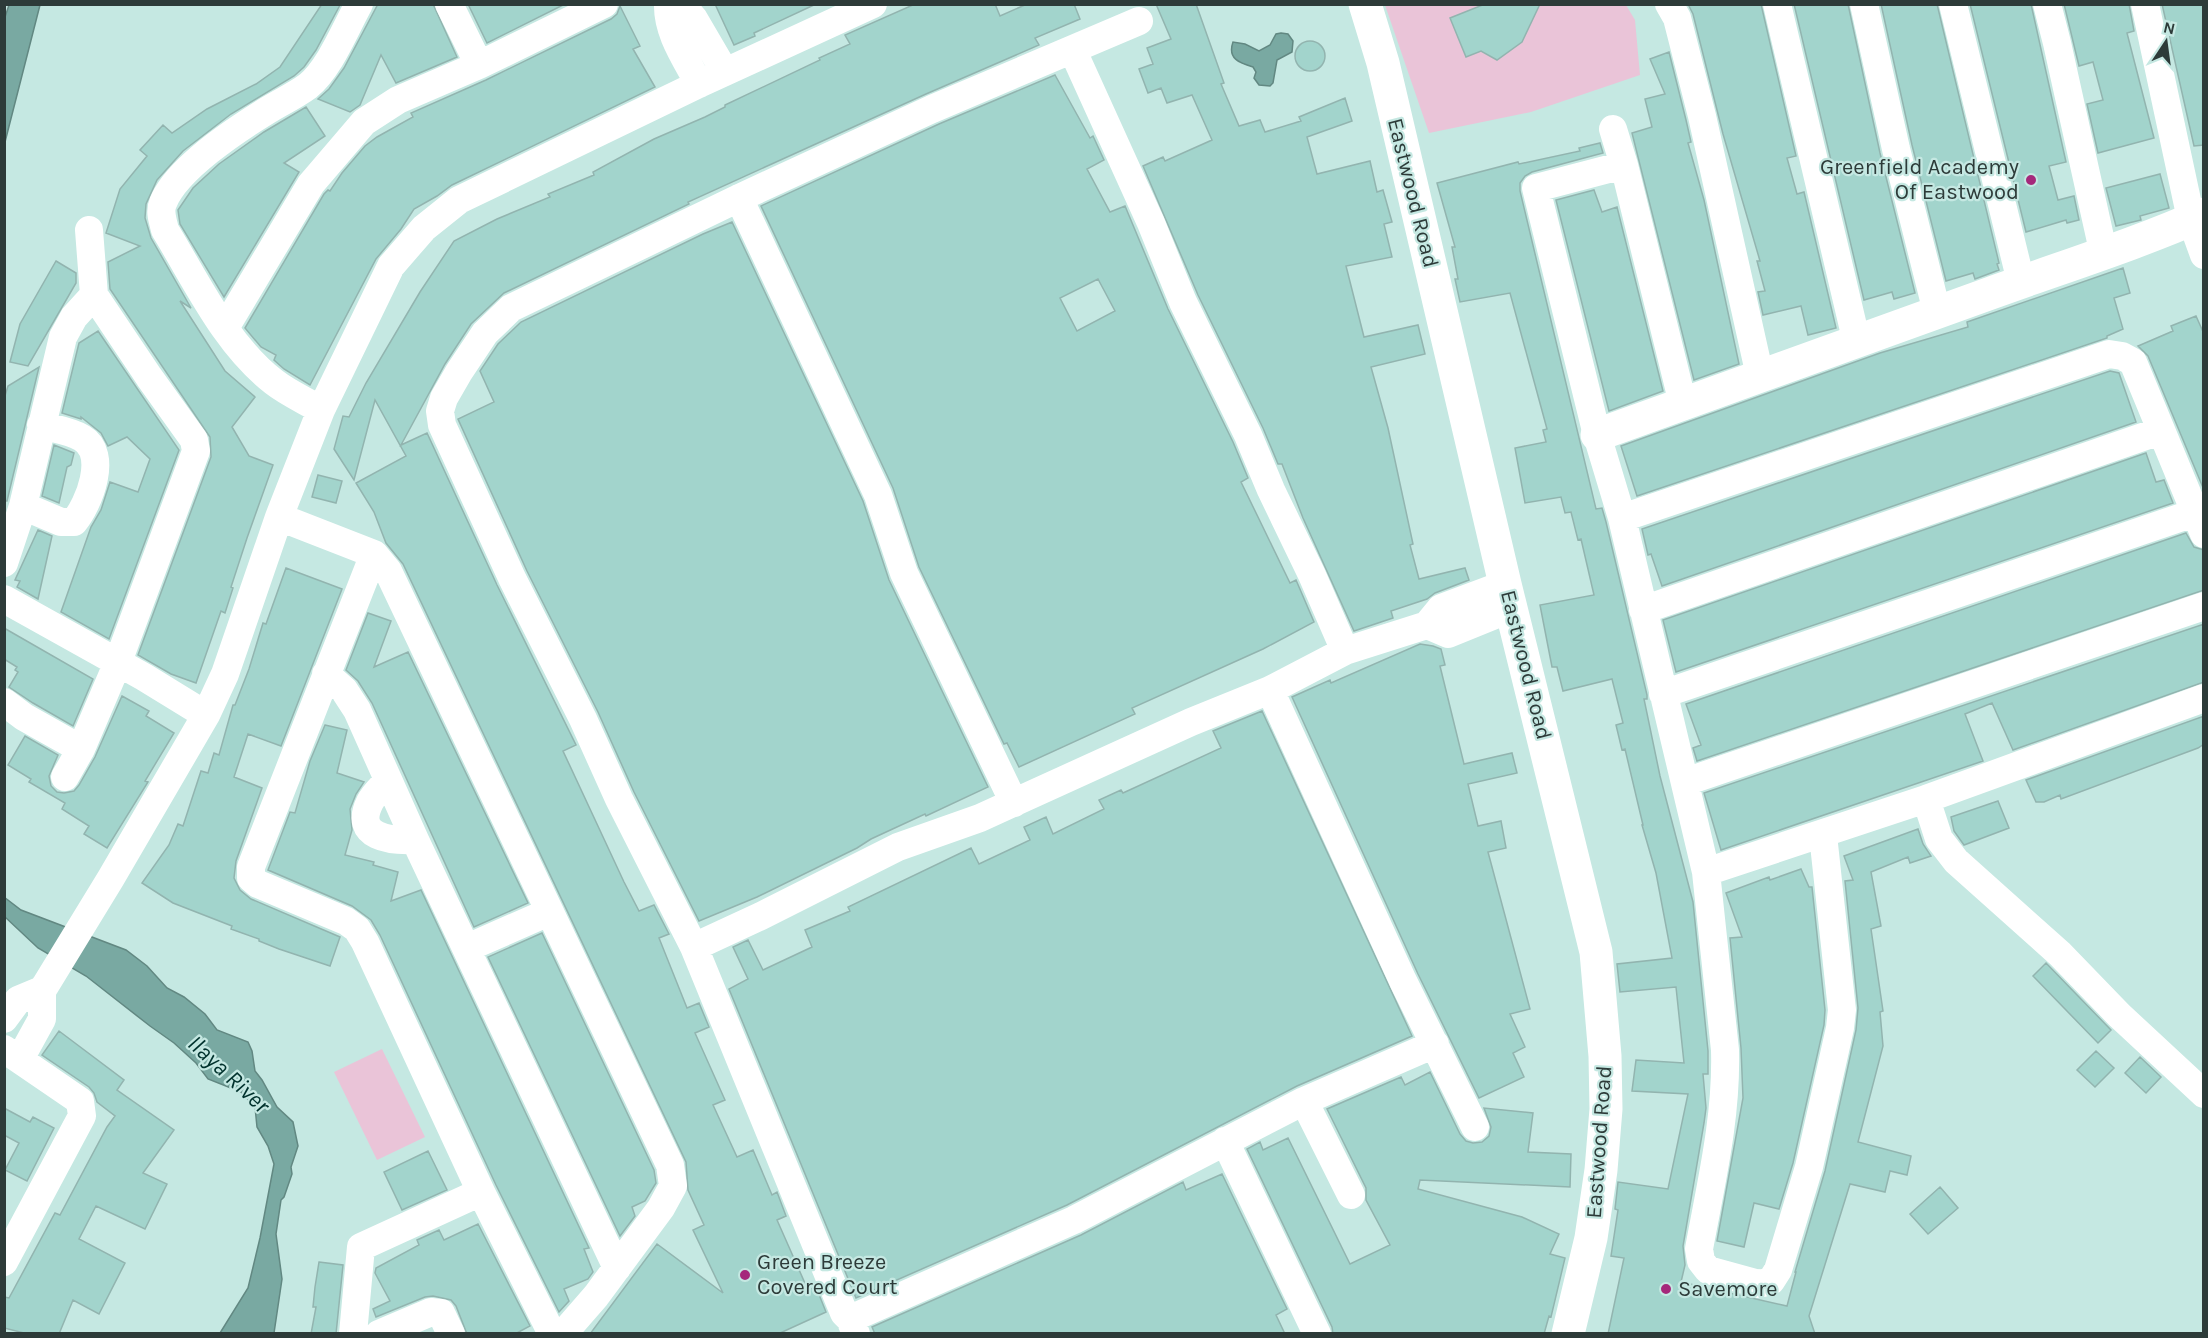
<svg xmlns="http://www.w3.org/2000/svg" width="2208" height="1338" viewBox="0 0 2208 1338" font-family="Karla,sans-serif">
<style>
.green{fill:#eac4d8}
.water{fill:#79a9a2;stroke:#628882;stroke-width:1.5}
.building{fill:#a2d4cc;stroke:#92b4af;stroke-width:1.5;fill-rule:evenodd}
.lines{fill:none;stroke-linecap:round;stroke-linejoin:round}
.street{stroke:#fff;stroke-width:28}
.secondary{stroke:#fff;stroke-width:33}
.poi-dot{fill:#a5287b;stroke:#c5e8e2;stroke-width:2}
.labels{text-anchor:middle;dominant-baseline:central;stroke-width:4.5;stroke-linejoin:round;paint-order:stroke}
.poi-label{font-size:22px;fill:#2d3b39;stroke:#c5e8e2;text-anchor:start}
.street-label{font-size:22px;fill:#2d3b39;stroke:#c5e8e2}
.water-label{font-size:24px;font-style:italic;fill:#01322d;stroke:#c5e8e2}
</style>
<rect width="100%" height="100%" fill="#c5e8e2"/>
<path class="green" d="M1385,5H1626L1635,20L1640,75L1531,112L1429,133Z
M382,1049L425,1137L377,1160L334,1072Z"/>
<path class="water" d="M9,5H40L5,142L4,20Z
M1281,33L1288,34L1293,41L1292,52L1277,60L1273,83L1270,86L1259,85L1254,78L1256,72L1253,67C1240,63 1227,59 1233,42L1245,44L1259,51L1270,45L1276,34Z
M4,897L21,910L126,950L147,966L167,988L184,997L205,1014L217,1030L248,1042L252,1051L255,1071L262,1080L277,1107L293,1122L298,1146L291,1167L292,1174L284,1197L281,1200L276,1234L282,1279L274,1333H220L248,1288L260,1238L274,1164L268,1146L257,1127L255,1107L241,1092L208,1079L196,1063L174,1043L150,1026L86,976L38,948L5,917Z"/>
<path class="building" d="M322,4L340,5L316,50L304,67L294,76L231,114L183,151L157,180L146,204L145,218L151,238L191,308L180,301L225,371L255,397L232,427L249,456L273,465L247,538L231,587L233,588L225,613L221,611L196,683L171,674L138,655L211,457L210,437L110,289L108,262L140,246L106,233L120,189L147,156L140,150L163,125L172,133L207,109L256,84L280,67Z
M378,4H433L457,57L396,83L381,55L360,105L350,112L318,99L329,89L344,68Z
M468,4H565L487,43Z
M715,4H816L754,33L755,36L734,45Z
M915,4H995L1000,16L1027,4H1074L1080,19L1035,38L1039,45L926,94L688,202L689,204L504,293L471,324L445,364L401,445L427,433L497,585L576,745L563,751L624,882L639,911L654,905L669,934L659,938L687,1008L699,1003L709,1027L695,1033L725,1100L713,1105L737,1157L753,1150L772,1195L777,1192L786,1216L777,1220L808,1290L816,1287L826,1312L778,1334H590L657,1244L723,1293L693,1230L704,1225L688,1190L686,1162L403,564L386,543L374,512L356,483L406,456L375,400L354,480L334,449L343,416L349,417L366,383L420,292L454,241L497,219L550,197L548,194L594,175L593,172L654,139L705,117L725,107V105L820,60L819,58L850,44L845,35Z
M1156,4H1196L1224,83L1221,84L1239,126L1260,120L1265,132L1301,121L1299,117L1345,98L1352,121L1307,137L1317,174L1370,161L1377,192L1383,190L1392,222L1384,224L1392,257L1346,266L1364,337L1418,325L1425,354L1371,367L1388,428L1413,544L1410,545L1419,579L1465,568L1469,580L1435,593L1427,599L1391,611L1393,618L1354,631L1303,518L1282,464H1278L1263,428L1198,295L1143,166L1163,157L1165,161L1212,140L1192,95L1167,103L1161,88L1148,93L1139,69L1153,64L1147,48L1171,39Z
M1485,4H1540L1522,42L1497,60L1481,51L1466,57L1450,18Z
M1688,4H1761L1796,156L1787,158L1797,194L1804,192L1836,328L1808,335L1801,306L1763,315L1758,292L1765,291L1757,261H1760L1723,134L1693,14Z
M1794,4H1848L1880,153L1915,293L1894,299L1892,292L1864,300Z
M1881,4H1937L1999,263L1997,264L1999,270L1975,279L1973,273L1946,281L1912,145Z
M1970,4H2031L2066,162L2049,166L2058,200L2074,196L2079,220L2067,223L2066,220L2026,232Z
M2064,4H2129L2134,31L2127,33L2154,138L2098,153L2087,104L2103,100L2093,62L2079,66Z
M2162,4H2204V145L2194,146Z
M620,6L640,46L633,49L655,87L452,185L437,196L414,209L401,229L376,259L310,385L284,369L274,360L276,355L261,347L245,328L324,194L328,190L330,191L342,173L365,146L377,137L413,117L411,113L486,80L611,19L617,14Z
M1295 56a15 15 0 1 1 30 0a15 15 0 1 1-30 0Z
M1669,52L1686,120L1691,142L1688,143L1704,200L1739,364L1694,380L1632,133L1652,127L1645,99L1665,94L1650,59Z
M1055,75L1090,138L1093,136L1104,160L1087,169L1110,212L1125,206L1168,309L1233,442L1248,478L1241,482L1290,583L1296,580L1314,622L1263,649L1132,708L1135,714L1019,767L1007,743L1004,744L919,567L893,488L761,206L939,124ZM1098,279L1115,311L1077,331L1060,298Z
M306,107L325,136L284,163L299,172L224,297L180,224L178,210L193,188L219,164L264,132Z
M1600,143L1603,153L1532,172L1525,176L1520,183V191L1596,509L1602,508L1606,522L1647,695V699H1644L1660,776L1693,902L1708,1051V1074H1703L1706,1108L1704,1123L1683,1246L1685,1265L1681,1282L1787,1306L1796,1272H1795L1825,1171L1856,1030L1858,1008L1845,881L1853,880L1844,856L1918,829L1923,844L1931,856L1910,863L1908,857L1871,872L1881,926L1871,929L1883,1011L1880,1012L1883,1046L1858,1142L1911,1156L1907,1175L1890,1171L1885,1192L1850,1184L1809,1316L1815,1334H1608L1624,1258L1611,1256L1618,1210L1615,1209L1618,1182L1668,1189L1688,1094L1632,1091L1636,1060L1684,1063L1676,987L1620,992L1617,964L1672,958L1656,873L1642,825H1643L1625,749L1622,750L1616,725L1623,723L1612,679L1563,691L1557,667H1552L1540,605L1594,595L1581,539L1578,540L1571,512L1565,513L1561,497L1525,503L1515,448L1546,442L1543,430L1547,429L1510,293L1460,302L1455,279H1458L1452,247H1455L1437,183L1518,162L1519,164L1580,151L1579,148Z
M2160,174L2169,208L2140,216L2141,220L2116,226L2106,188Z
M1594,190L1602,212L1617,207L1663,391L1609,411L1556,200Z
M732,222L863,501L889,580L988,787L926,816L925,814L871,839L857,848L757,897L699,921L634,792L598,712L527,571L458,419L494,402L480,371L498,344L521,322L703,234Z
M56,261L76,273V283L28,366L10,362L20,324Z
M2123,268L2130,293L2114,298L2123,329L2107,336V338L1637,496L1621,446L1880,353L1968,327L1967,322Z
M2196,316L2204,334V490L2148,356L2138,346L2173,331L2171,326Z
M98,331L179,450L109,639L61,612L91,527L101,510L110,482L138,492L150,459L127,437L108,446L101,433L81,417V419L62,413L79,343Z
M39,367L7,501H4V399L8,386Z
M2110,371L2119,373L2136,422L1662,586L1651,554L1648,555L1642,529Z
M54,445L74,453L71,465L67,467L59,503L42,496Z
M2146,453L2156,482L2164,480L2173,503L1676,672L1663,620Z
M318,475L342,481L336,503L312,497Z
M38,530L52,536L38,599L17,587L20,581L15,580Z
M2186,533L2194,547L2204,550V590L1697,761L1693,748L1701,745L1686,704Z
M286,568L342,589L281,746L248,734L234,777L262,788L236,861L234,878L240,890L251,899L340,937L330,966L279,949L259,941V939L231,929L232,926L173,903L142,883L169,845L178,824L183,826L201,771L208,773L214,753L219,755L233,705H235L249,669L263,623L266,624Z
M368,613L391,621L374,667L408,652L528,903L474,927L372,703L358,681L346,670Z
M2204,624V682L2013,750L1992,703L1965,714L1983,761L1721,850L1704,793Z
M4,628L93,679L73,726L33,703L9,687L18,672L15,670L17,667L4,659Z
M1420,644L1433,646L1441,649L1445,665L1440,666L1464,764L1512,753L1517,773L1468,784L1478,826L1501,821L1506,848L1488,852L1530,1009L1510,1014L1525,1047L1513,1053L1524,1077L1479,1098L1418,974L1292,697L1330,680L1331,683Z
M122,696L149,711L146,716L174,733L145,781L148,782L107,848L84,834L89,826L62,809L65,803L29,782L31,779L8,765L25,736L58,755L49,776L51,786L57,792L64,793L74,791L79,785L95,757Z
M1262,711L1412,1036L1297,1086L1067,1205L856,1298L729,989L748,979L733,947L748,940L763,970L812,947L805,930L850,911L848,907L971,848L979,864L1030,840L1024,827L1046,817L1053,834L1104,809L1099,800L1121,790L1123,793L1221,748L1213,731Z
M2204,716V744L2198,748L2061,799L2060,795L2044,802H2036L2026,780Z
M325,725L347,730L337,773L364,782L356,794L350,809L352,830L345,855L374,862L373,865L398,872L391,901L421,890L589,1248L584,1249L593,1272L588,1279L564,1289L569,1301L559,1312L496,1185L380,935L371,920L352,906L268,870L290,812L295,813L310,761Z
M1998,801L2009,828L1964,845L1954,831L1951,817Z
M1801,869L1809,887H1812L1825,1010L1824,1025L1793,1163L1779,1209L1754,1203L1744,1247L1717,1241L1743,1098L1741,1048L1730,938L1742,937L1726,893L1769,877L1770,880Z
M542,933L654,1170L656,1183L645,1201L632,1207L635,1216L620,1236L488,957Z
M2046,963L2111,1030L2098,1043L2033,976Z
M59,1031L124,1080L117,1090L174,1130L143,1173L167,1184L145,1229L96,1206L79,1239L125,1263L99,1314L73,1300L59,1334H28L4,1328V1297L9,1298L55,1213L60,1215L107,1127L115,1116L97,1102L94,1093L89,1087L42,1055Z
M2096,1051L2114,1068L2095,1087L2077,1070Z
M2140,1057L2161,1077L2146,1093L2125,1073Z
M1430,1072L1460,1134L1466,1141L1473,1143L1482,1142L1489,1136L1491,1127L1484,1108L1533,1113L1528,1152L1571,1154L1570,1187L1420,1180L1418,1189L1522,1217L1559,1234L1550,1254L1565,1258L1551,1317L1549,1316L1544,1334H1333L1332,1327L1247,1149L1260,1142L1263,1150L1288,1138L1350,1264L1390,1245L1366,1200V1188L1327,1109L1401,1077L1405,1085Z
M4,1108L30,1122L33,1117L54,1128L27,1181L5,1170L19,1143L4,1135Z
M428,1151L447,1190L402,1210L384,1172Z
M1222,1174L1287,1309L1276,1315L1285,1334H875L872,1327L1081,1235L1183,1182L1186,1190Z
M1940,1187L1958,1208L1928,1234L1910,1214Z
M478,1224L530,1326L515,1334H467L456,1306L451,1300L433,1296L425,1297L376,1317L373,1309L390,1301L375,1273L376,1268L419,1245L417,1240L439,1230L444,1240Z
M319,1262L343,1265L336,1334H311L316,1307H313L315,1287Z"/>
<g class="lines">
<path class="street" d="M449,4L479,65
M668,4C667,33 686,59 699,84
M681,4L694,19L725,72
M1669,4L1677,18L1702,116L1760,376
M1777,4L1857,343
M1864,4L1896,149L1937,312
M1953,4L2021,282
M2047,4L2057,43L2104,255
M2145,4L2191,219L2204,255
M1073,51L1151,223L1183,302L1248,435L1271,490L1312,575L1345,651
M1613,129L1624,165L1683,404
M1624,165L1536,188L1597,435L1622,518L1706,872L1725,1050C1727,1117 1711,1183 1699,1249L1701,1261L1708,1270L1759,1284L1771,1281L1778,1270L1809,1167L1840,1028L1842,1010L1823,835
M739,198L878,495L904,573L1014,803
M89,230L94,295
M225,328L311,184L364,122L398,100L479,65L604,4
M321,410C306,401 288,393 274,382C225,344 197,282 165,230C163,221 159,212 163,203C176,169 237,129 268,110C281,102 296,95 308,86C330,68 345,29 359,4
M23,506L61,522H74C89,504 109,454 82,438C71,431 54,429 41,425
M279,517L374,554L388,571L670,1165L673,1186L661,1208L596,1296L563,1334
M1622,518L2109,354L2122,356L2133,362L2204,534
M4,563L23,506L63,337L74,317L94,295L149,377L194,440L196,451L118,662L81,749L24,717L4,702
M4,599L144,677L206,715
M1643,610L2160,431
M1427,625L1448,634L1512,608
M326,674L344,690L357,710L415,840L617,1268
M1270,690L1403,981L1475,1127
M1663,694L2194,513
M65,777L81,749
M388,780C382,787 374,794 370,802C352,838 392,841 415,840
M1685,782L2204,606
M1926,799L1939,839L1956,861L2060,954L2119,1015L2204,1094
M1706,872L1926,799L2204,698
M694,947L761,916L898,847L980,818L1191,722L1270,690L1345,651L1427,625L1441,608L1505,584
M467,948L549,912
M4,1019L18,1000L42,990L45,986L111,878L206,715L225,674L279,517L321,410L391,266L424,228L459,200L699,84L873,4
M4,1049L80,1101L82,1116L4,1262
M20,1059L42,1019V990
M1304,1101L1351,1195
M1225,1141L1317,1334
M481,1192L552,1334
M850,1319L1074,1220L1304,1101L1435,1044
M353,1334L361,1247L481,1192L365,942L357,929L346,921L258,884L251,878V867L374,554
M379,1334L431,1312L441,1313L451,1334
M856,1334L850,1319L844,1313L694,947L619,799L583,719L512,578L442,425L440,411L444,398L459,372L485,333L511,308L739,198L932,109L1139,21"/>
<path class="secondary" d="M1365,4L1383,63L1505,584L1596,952L1605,1056L1606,1109L1601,1170L1591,1238L1568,1334
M1597,435C1728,388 1860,340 1991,293C2062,267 2134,245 2204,214"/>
</g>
<g class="poi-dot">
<circle cx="2031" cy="180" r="6"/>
<circle cx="745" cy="1275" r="6"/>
<circle cx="1666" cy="1289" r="6"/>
</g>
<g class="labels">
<g class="poi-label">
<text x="2019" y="167" text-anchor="end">Greenfield Academy<tspan x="2019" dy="25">Of Eastwood</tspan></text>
<text x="757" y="1262">Green Breeze<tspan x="757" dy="25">Covered Court</tspan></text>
<text x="1678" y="1289">Savemore</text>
</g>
<g class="street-label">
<text transform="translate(1413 193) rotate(76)">Eastwood Road</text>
<text transform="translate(1526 665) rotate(76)">Eastwood Road</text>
<text transform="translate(1599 1142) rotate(-86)">Eastwood Road</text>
</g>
<g class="water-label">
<text transform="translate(229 1074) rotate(43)">Ilaya River</text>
</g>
</g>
<rect width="2208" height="1338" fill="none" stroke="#2d3b39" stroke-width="12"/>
<g transform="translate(2166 42) rotate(13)" stroke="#c5e8e2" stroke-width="4.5" paint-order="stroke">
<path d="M0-4.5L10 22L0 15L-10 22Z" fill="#2d3b39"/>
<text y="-9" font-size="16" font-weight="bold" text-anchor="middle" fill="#2d3b39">N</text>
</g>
</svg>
